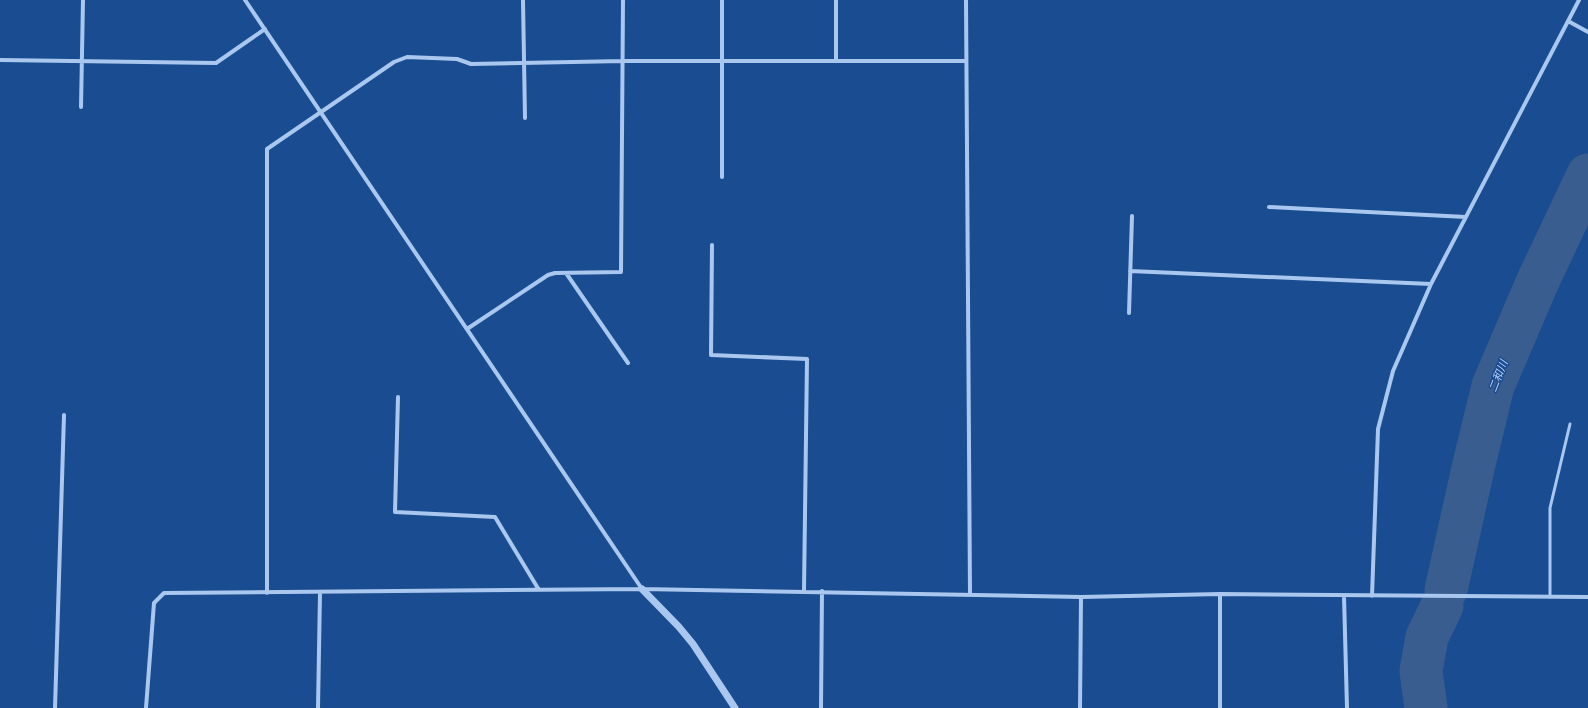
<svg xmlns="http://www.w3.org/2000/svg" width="1588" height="708" viewBox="0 0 1588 708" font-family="Mulish,'Noto Sans JP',sans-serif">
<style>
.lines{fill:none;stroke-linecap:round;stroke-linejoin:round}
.river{stroke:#395d8f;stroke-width:43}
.service{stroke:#aac8ef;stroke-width:3}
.minor{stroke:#aac8ef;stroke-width:4}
.tertiary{stroke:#aac8ef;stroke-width:7}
.labels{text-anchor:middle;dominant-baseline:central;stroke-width:3;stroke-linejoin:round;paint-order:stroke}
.water-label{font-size:11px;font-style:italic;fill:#b6d2f6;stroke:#1a4c91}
</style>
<rect width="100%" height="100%" fill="#1a4c91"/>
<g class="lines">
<path class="river" d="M1446,590L1474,464L1493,386L1537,283L1588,175
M1426,708L1421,671L1427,637L1442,606"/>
<path class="service" d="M1550,597V508L1570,424"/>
<path class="minor" d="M245,0L642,589
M523,0L525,118
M722,0V177
M966,0L970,595
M1568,21L1588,32
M0,60L216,63L265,29
M836,61V0
M81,107L83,0
M1269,207L1466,217
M712,245L711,355L807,359L804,591
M1130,271L1431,284
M566,273L628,363
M1129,313L1132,216
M467,329L548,275L555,273L621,272L623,0
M398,397L395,512L495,517L539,590
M267,593V149L394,62L407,57L457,59L471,64L623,61H966
M1344,596L1347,708
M1372,596L1378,429L1393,371L1431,284L1579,0
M55,708L64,415
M146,708L154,603L164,593L642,589L1081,597L1220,594L1588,597
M318,708L320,593
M821,708L822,591
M1080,708L1081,597
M1220,708V594"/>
<path class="tertiary" d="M642,589L679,627L693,644L735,708"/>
</g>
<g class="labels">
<g class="water-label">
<text transform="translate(1498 376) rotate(-69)">二和川</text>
</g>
</g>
</svg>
